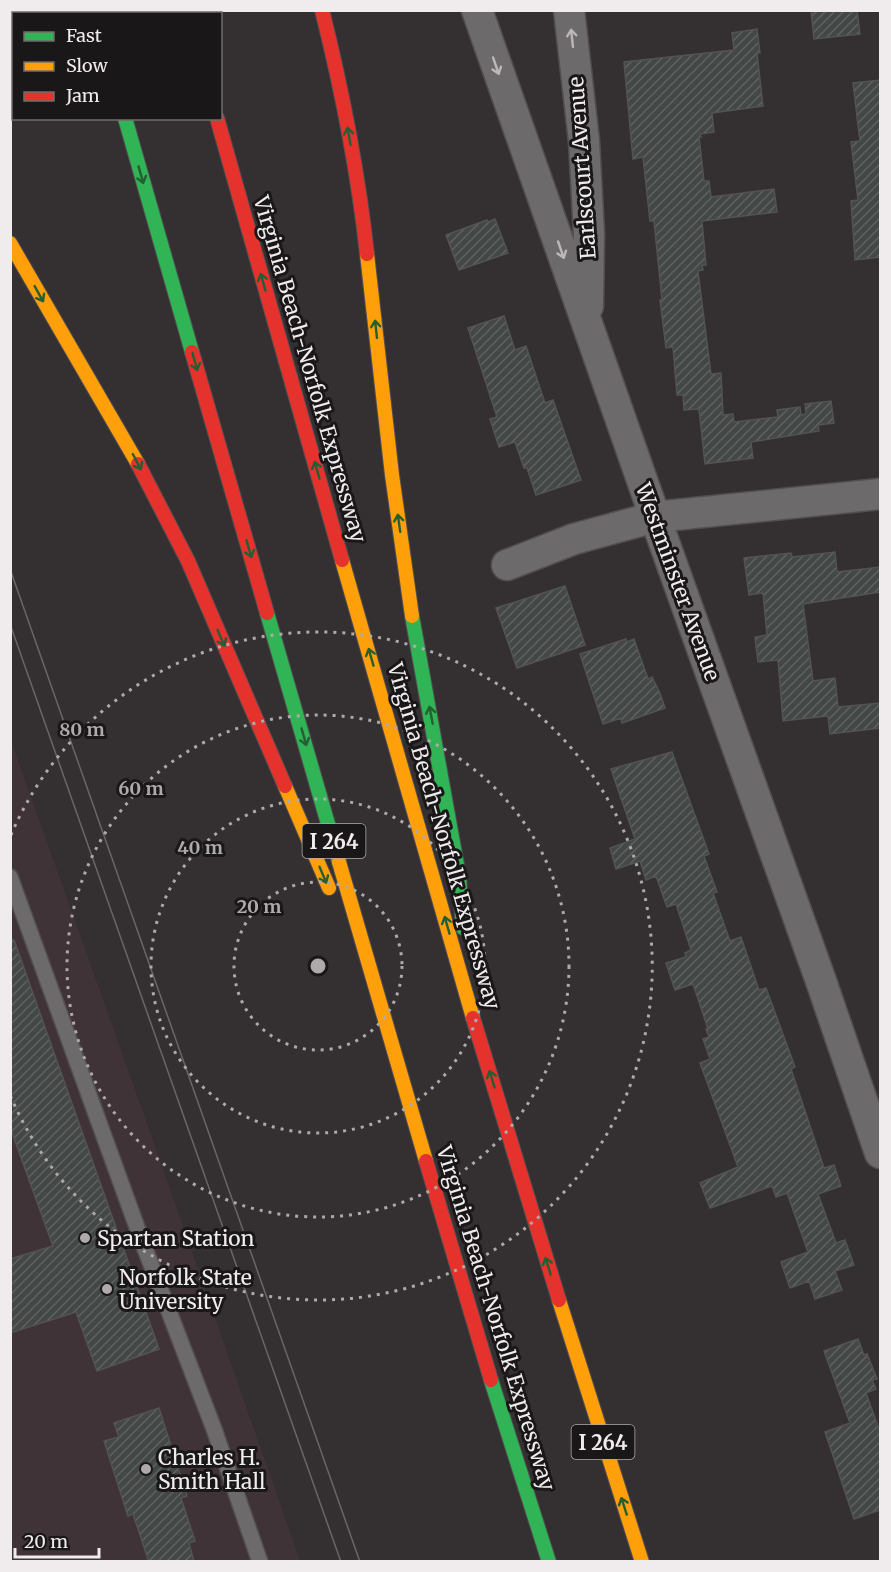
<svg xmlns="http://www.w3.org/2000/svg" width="891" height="1572" viewBox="0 0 891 1572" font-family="Merriweather,serif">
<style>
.built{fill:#403338}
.building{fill:url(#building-hatch);stroke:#535353;stroke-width:1.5}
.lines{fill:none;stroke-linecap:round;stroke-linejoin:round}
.lane-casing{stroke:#524e50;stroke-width:18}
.street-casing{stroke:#524e50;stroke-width:33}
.fast-casing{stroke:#524e50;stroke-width:16}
.slow-casing{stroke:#524e50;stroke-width:16}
.jam-casing{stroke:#524e50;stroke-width:16}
.lane{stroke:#6d6a6b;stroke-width:15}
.street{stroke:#6d6a6b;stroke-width:30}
.fast{stroke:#30b455;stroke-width:14}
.slow{stroke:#ff9f0a;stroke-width:14}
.jam{stroke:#e5322d;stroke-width:14}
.tram{stroke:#6a6667;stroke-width:1.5}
.oneway{stroke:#bcb7b8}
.oneway2{stroke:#245e33}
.ring{fill:none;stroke:#aea9ab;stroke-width:3;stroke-dasharray:3 6}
.poi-dot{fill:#aea9ab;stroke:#1a1718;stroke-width:2}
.labels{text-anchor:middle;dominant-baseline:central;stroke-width:6;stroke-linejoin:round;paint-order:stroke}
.shield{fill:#1a1718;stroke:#b0abac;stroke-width:1.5}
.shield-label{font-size:20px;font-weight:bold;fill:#f0ebec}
.street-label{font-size:21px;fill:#f0ebec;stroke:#1a1718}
.poi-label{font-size:21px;fill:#f0ebec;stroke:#1a1718;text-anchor:start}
.centre{fill:#aea9ab;stroke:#1a1718;stroke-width:3}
.ring-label{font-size:18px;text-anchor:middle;font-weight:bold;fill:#aea9ab;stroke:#1a1718;stroke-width:6;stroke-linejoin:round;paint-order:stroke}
</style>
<defs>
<pattern id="building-hatch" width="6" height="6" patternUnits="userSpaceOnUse" patternTransform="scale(1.5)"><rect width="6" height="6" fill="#434746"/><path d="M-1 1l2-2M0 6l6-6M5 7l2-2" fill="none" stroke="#5e6261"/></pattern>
</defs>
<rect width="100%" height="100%" fill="#342f31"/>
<path class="built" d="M10,738L148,1126L300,1561H11Z"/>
<path class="building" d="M811,10H857L860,34L814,39Z
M757,29L760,53H757L763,106L712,113L714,132L700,134L701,137H699L704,181H709L711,197L774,189L777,212L702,221L706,265H702L703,270L698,271L711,374L721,373L723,415L733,414L734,422L778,417L777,410L800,407L801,415L806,414L805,404L831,401L834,423L818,425L819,431L751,442L753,458L705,464L699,409L684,410L683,395H677L673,347L666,348L660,300H662L654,221H650L643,157L633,159L624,62L734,50L732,33Z
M880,80V257L855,260L851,201L858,200L851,142L860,141L853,83Z
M495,219L508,253L459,270L446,235L487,220L488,222Z
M504,316L515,350L526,346L545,403L553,400L581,480L536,495L527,468H524L515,442L499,447L490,419L497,417L468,328Z
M835,552L837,572L880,567V592L803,604L813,681L835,678L838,707L880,703V728L830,734L828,716L783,721L778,660L758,662L755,637L767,635L763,593L749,595L744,558L791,553L792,557Z
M565,586L585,645L517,668L496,608Z
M626,639L627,642L634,639L648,679L652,677L660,693L665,708L622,723L621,718L603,724L580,654Z
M672,752L709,854L704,856L717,892L713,893L730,941L741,937L759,990L766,988L795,1067L791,1069L824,1168L834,1165L841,1186L818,1194L836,1243L845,1240L854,1265L835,1271L842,1290L815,1299L809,1281L790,1288L781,1262L808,1252L787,1193L776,1197L772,1186L710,1208L700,1183L738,1167L700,1063L710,1059L703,1039L709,1037L706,1029H708L693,984L675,990L666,963L686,957L685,953L691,950L676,904L667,907L656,876L646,880L640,861L616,869L610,848L635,839L611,769Z
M10,940H14L159,1349L97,1371L76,1312L10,1333V1259L53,1246L10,1127Z
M858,1339L864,1355L867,1354L877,1379L872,1380L876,1389L866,1393L880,1432V1510L854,1519L825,1432L850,1423L824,1351Z
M159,1408L187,1496L181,1498L195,1541L189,1543L194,1562H149L133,1514L128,1516L104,1441L119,1437L114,1423Z"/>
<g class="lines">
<g class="lane-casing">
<path id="lane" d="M10,877L142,1241L214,1429L260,1562"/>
</g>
<g class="street-casing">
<path id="street" d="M477,10L655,517L821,981L880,1153
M569,10L584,141L589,234L588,306
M507,565L574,539L655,517L880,494"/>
</g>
<g class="fast-casing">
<path id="fast" d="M125,118L192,352
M267,613L339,862
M412,616L459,876L463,928
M491,1380L549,1562"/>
</g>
<g class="slow-casing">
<path id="slow" d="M186,10L187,14
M10,243L138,464
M367,254L392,475L412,616
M342,560L473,1018
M285,786L329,888
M339,862L426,1161
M559,1300L642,1562"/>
</g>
<g class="jam-casing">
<path id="jam" d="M94,10L95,14
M322,10C342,90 358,172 367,254
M217,118L342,560
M192,352L267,613
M138,464L188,561L285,786
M473,1018L559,1300
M426,1161L491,1380"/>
</g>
<use href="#lane" class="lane"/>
<use href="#street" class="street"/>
<use href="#fast" class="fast"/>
<use href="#slow" class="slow"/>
<use href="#jam" class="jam"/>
<path class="tram" d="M10,569L360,1562
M10,624L341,1562"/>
</g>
<defs><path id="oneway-shaft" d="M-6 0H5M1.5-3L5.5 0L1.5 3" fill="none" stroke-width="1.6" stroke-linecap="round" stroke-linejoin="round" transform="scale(1.5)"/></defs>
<g class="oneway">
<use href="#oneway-shaft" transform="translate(572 38) rotate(-96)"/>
<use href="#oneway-shaft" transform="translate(496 66) rotate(71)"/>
<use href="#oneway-shaft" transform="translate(561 250) rotate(71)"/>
</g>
<g class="oneway2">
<use href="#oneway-shaft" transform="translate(349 136) rotate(-100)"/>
<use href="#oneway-shaft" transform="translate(141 175) rotate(74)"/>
<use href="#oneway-shaft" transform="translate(263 282) rotate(-106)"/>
<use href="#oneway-shaft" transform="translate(39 294) rotate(61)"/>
<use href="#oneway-shaft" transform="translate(376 329) rotate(-96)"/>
<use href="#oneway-shaft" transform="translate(195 362) rotate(74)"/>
<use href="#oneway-shaft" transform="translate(137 462) rotate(62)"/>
<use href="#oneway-shaft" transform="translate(317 470) rotate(-106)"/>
<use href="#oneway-shaft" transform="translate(399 523) rotate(-98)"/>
<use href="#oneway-shaft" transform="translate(249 549) rotate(74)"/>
<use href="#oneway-shaft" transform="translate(221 638) rotate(67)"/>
<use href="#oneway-shaft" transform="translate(371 657) rotate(-106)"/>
<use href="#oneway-shaft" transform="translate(431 715) rotate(-101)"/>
<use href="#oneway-shaft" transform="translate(304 737) rotate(74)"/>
<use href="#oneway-shaft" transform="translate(323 875) rotate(67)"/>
<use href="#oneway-shaft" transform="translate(447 925) rotate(-106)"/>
<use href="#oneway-shaft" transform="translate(492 1079) rotate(-107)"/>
<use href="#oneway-shaft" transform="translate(548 1266) rotate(-107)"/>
<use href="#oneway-shaft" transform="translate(624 1506) rotate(-108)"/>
</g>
<g class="ring">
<circle cx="318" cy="966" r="84"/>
<circle cx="318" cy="966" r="167"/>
<circle cx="318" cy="966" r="251"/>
<path d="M11 835A334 334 0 1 1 11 1097"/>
</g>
<g class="poi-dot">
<circle cx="85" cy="1238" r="6"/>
<circle cx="107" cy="1289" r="6"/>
<circle cx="146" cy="1469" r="6"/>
</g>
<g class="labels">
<g class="shield">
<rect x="302.5" y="824" width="63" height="34" rx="4.5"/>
<rect x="571.5" y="1425" width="63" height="34" rx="4.5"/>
</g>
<g class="shield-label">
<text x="334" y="841">I 264</text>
<text x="603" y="1442">I 264</text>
</g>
<g class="street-label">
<text transform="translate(582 168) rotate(-94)">Earlscourt Avenue</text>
<text transform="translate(310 369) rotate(74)">Virginia Beach-Norfolk Expressway</text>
<text transform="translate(678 582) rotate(70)">Westminster Avenue</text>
<text transform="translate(444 836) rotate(74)">Virginia Beach-Norfolk Expressway</text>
<text transform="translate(496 1318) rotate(73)">Virginia Beach-Norfolk Expressway</text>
</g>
<g class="poi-label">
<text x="97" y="1238">Spartan Station</text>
<text x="119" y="1277">Norfolk State<tspan x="119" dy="24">University</tspan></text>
<text x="158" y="1457">Charles H.<tspan x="158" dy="24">Smith Hall</tspan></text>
</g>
</g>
<circle cx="318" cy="966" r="9" class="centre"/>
<g class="ring-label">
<text x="82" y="736">80 m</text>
<text x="141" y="795">60 m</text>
<text x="200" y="854">40 m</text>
<text x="259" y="913">20 m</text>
</g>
<rect width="891" height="1572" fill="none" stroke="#f0ebec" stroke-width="24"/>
<rect x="12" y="12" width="210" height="108" fill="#1a1718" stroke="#706c6d" stroke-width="1.5"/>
<rect x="24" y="32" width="30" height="9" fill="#30b455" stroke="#706c6d" stroke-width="1.5"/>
<text x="66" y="42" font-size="18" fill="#f0ebec">Fast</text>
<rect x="24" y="62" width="30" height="9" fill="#ff9f0a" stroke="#706c6d" stroke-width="1.5"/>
<text x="66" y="72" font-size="18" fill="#f0ebec">Slow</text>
<rect x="24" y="92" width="30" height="9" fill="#e5322d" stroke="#706c6d" stroke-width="1.5"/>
<text x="66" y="102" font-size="18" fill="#f0ebec">Jam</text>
<path d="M15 1548v9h84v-9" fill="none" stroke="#f0ebec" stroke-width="3"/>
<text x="24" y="1548" font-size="18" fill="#f0ebec" stroke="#1a1718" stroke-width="4.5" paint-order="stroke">20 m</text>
</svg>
